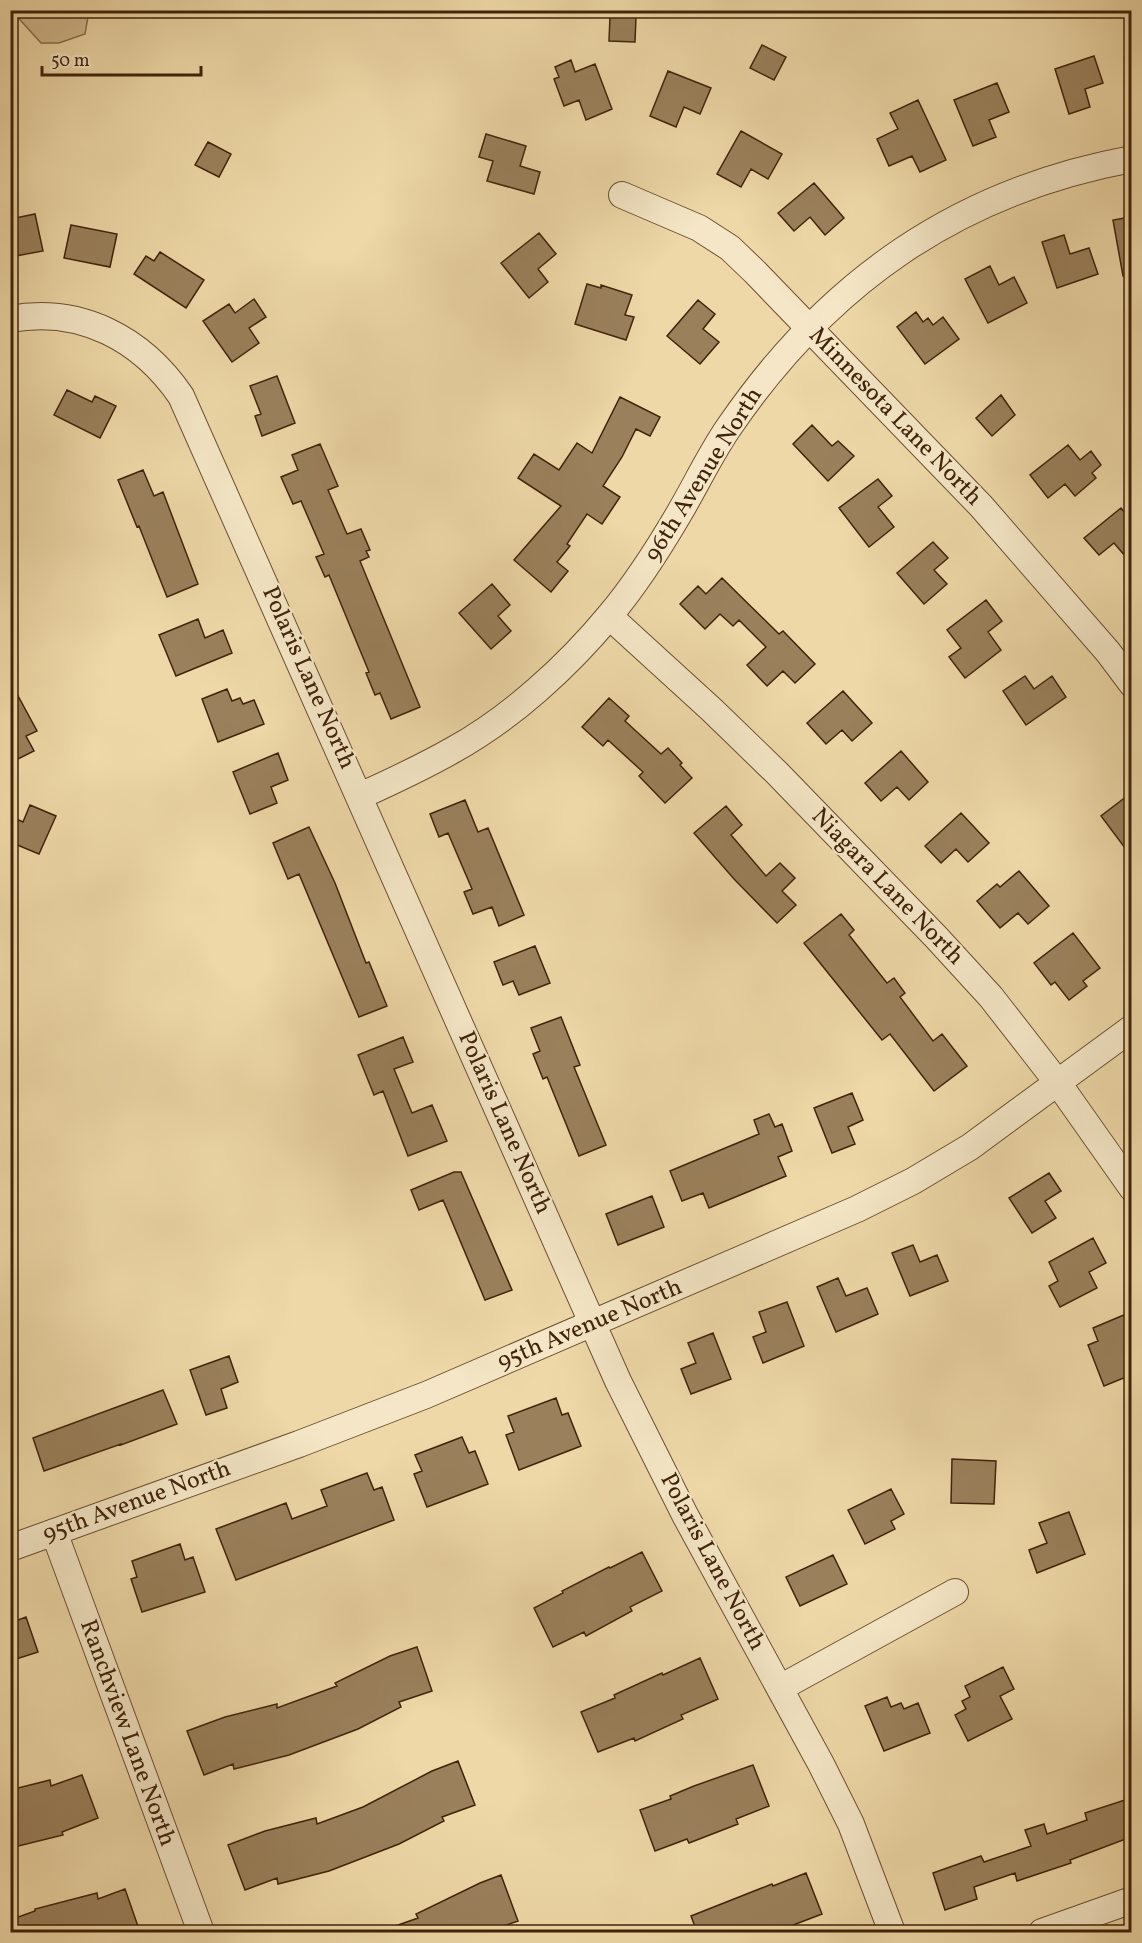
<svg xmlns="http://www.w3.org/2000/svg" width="1142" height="1943" viewBox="0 0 1142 1943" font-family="Vollkorn,serif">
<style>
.green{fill:#d0b98c;stroke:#886e4c;stroke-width:1.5}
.building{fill:#9a815c;stroke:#40230b;stroke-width:1.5}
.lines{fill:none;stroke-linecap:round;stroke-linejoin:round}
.street-casing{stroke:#6c5032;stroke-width:28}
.street{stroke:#f4e6c6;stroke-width:26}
.labels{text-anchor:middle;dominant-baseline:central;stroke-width:4.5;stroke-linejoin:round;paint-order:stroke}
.street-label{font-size:24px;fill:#40230b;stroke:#f4e6c6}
</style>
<rect width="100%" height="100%" fill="#eed8a7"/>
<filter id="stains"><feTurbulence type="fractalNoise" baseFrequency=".00333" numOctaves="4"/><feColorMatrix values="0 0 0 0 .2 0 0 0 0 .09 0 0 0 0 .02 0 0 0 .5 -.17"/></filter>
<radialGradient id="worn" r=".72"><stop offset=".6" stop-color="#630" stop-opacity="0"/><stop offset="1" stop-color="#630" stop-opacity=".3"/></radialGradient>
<path class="green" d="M12,11H89L85,34L59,43H41Z"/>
<path class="building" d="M610,16H636L635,42L609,41Z
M762,45L786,57L774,80L750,68Z
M1094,56L1103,83L1085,89L1090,107L1069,114L1055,69Z
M571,60L575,72L595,64L612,109L586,120L579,100L564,106L554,79L559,77L555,67Z
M668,71L711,88L700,114L684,107L676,127L650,116Z
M997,83L1009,112L989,120L996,137L973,146L954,100Z
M918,100L946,160L920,172L912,156L889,166L877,139L898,129L890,113Z
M741,131L782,154L768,179L751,169L741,187L717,174Z
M486,134L526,146L520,166L540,172L534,194L487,181L493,161L479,157Z
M208,142L231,154L219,177L195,165Z
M814,183L844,218L825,235L810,217L794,231L778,213Z
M35,214L43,251L10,257V219Z
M1131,217V275L1123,276L1113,220Z
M71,225L117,234L110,267L64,258Z
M539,233L556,254L538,269L548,282L529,298L501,263Z
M1064,235L1070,254L1089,248L1098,274L1057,288L1042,242Z
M160,252L204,280L186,308L134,274L146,256L154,261Z
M990,266L999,285L1014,277L1027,303L988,323L965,279Z
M587,284L601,288V285L632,295L625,315L634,317L626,340L575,324Z
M254,299L266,317L249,328L259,343L232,362L203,321L229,304L235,313Z
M698,300L715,314L703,329L719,342L700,364L667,336Z
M916,312L923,322L928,318L933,325L943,317L959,339L925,364L897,327Z
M277,376L295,423L262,436L255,416L261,414L250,386Z
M67,390L92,402L95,396L116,406L100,438L54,415Z
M1001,395L1015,415L992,436L976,418Z
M620,397L660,417L650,436L636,429L622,457L603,486L620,497L602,524L587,514L567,544L570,546L557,562L568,571L551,592L514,560L561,506L518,478L534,454L559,470L577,443L592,453Z
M812,425L832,446L838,441L854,456L828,481L793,444Z
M320,444L338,486L328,490L347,534L361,529L370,550L366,551L369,557L360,561L420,707L391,719L380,693L375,695L366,673L369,672L329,575L325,577L316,557L324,554L301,501L293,504L281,477L298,470L292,455Z
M1068,445L1080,460L1091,451L1101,465L1092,473L1096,478L1075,496L1065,484L1048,498L1030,475Z
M143,470L154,496L163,492L198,584L167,597L139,526L137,527L118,480Z
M878,479L892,496L878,507L894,527L869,547L839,508Z
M1121,508L1131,520V563L1114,543L1099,555L1084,538Z
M933,542L948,558L934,570L947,584L924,604L897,573Z
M722,578L779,634L783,631L815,664L795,683L783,671L767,686L747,665L766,647L739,620L733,626L720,614L705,629L680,604L698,586L706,594Z
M492,584L510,605L498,616L511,631L491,649L459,613Z
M986,600L1002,621L988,632L1001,650L965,678L949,657L961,648L947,630Z
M198,619L205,638L223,630L232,653L176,676L159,635Z
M1025,676L1034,689L1052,676L1066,697L1026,725L1003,691Z
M10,681L37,731L26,736L34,751L10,763Z
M227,689L232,701L240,698L243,704L254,700L264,724L218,742L202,699Z
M843,691L872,723L852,741L842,730L826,744L807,723Z
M609,698L629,716L625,721L661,754L668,748L682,763L680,765L692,778L665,803L639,776L643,772L608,740L603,746L582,727Z
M901,751L928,782L909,800L897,787L881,801L865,783Z
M278,753L288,780L271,787L277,803L250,814L233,772Z
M1131,793V856L1101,816Z
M465,800L478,832L488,828L524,915L499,926L492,907L473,914L464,892L472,889L448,833L439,837L430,814Z
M30,805L56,816L39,854L10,842V816L23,822Z
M726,806L742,825L731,835L766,876L780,863L795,878L782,891L796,905L777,923L734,879L694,833Z
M961,813L989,843L968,862L956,849L941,863L925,846Z
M309,827L335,883L366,963L369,962L387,1006L359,1017L299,874L288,879L273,843Z
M1019,871L1049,906L1028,924L1018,913L1000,928L977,901L997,884L1000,887Z
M841,914L854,930L849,935L887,983L894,978L905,993L900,997L933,1041L942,1034L967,1066L934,1091L890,1034L882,1040L804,943Z
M1073,933L1100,968L1083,981L1087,986L1069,1000L1055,982L1051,985L1034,963Z
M535,946L550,983L519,995L513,981L503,985L494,962Z
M561,1017L580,1065L574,1067L606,1145L579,1156L547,1077L543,1079L533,1054L540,1051L531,1028Z
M403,1037L413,1062L394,1069L412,1113L432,1105L447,1141L408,1156L383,1091L374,1095L358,1055Z
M852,1093L863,1120L848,1127L855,1144L832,1153L814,1108Z
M769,1114L775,1127L782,1124L792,1151L778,1157L786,1176L709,1208L703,1193L682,1201L670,1171L759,1134L754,1120Z
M454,1172H461L512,1290L485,1300L443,1200L419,1210L411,1190Z
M1049,1173L1061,1191L1045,1201L1056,1218L1032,1233L1009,1198Z
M652,1196L664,1227L618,1245L606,1214Z
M1093,1238L1106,1263L1089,1272L1097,1288L1060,1307L1049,1286L1058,1281L1049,1262Z
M913,1245L920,1262L937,1255L948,1281L910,1296L892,1253Z
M838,1278L846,1296L867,1288L878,1314L836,1332L817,1287Z
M787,1302L804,1346L763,1363L753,1337L766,1332L759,1312Z
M1131,1312V1348L1126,1350L1131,1364V1375L1104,1386L1088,1345L1098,1341L1093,1328Z
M713,1333L731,1379L691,1394L681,1369L696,1363L688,1343Z
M229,1356L238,1382L221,1389L227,1408L206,1415L190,1370Z
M163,1390L177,1424L121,1445V1444L44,1471L33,1438Z
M556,1398L562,1415L568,1413L581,1446L519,1470L506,1435L514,1432L508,1416Z
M462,1437L469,1453L475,1451L488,1484L427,1507L414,1474L422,1471L415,1455Z
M952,1459L996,1461L994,1504L951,1503Z
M367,1473L374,1490L382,1487L394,1520L236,1580L216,1529L286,1503L292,1519L327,1506L321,1490Z
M891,1489L904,1514L891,1521L895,1529L865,1544L848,1510Z
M1069,1512L1085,1554L1037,1573L1029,1550L1047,1543L1039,1523Z
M180,1544L185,1560L193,1557L205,1592L142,1612L131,1579L137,1577L132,1561Z
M642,1552L662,1591L630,1607L632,1611L586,1636L584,1632L553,1647L534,1608L563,1593L562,1591L609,1567L610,1568Z
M833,1555L847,1584L800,1606L786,1577Z
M26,1617L38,1652L10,1661V1623Z
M417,1647L432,1691L399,1702L401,1707L358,1729L289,1755L234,1769L233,1764L204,1775L187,1731L225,1717L277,1704V1708L337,1686L335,1683L390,1656Z
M700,1658L718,1699L681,1715L683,1719L635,1741L634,1738L598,1752L581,1712L615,1698L614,1695L662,1673L663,1675Z
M1003,1667L1014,1689L1000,1696L1012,1719L968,1741L955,1715L966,1709L962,1701L970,1697L965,1686Z
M887,1697L891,1707L901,1703L904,1709L918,1703L930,1733L884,1751L865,1706Z
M458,1761L475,1805L442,1817L444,1821L399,1844L329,1871L278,1884L277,1878L245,1890L228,1845L265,1831L316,1818L317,1824L363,1807L432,1771Z
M753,1765L769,1806L736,1819L738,1824L689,1843L687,1839L655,1851L640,1810L671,1799L670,1796L694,1786Z
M82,1775L98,1818L62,1832L63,1835L10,1848V1790L50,1780L51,1786Z
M1131,1798V1837L1070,1860L1071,1863L1017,1881L1015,1873L974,1887L977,1899L945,1910L933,1873L981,1856L984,1862L1031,1846L1025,1830L1044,1824L1047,1834L1087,1820L1085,1813Z
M806,1873L822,1914L788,1927L790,1932H697L691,1916L772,1884L773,1886Z
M501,1875L518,1921L487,1932H385L384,1930L418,1918L416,1914L480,1883Z
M125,1889L140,1932H10V1920L35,1911V1909L97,1893L98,1899Z"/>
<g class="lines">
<g class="street-casing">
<path id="street" d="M622,195L699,228L730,248L755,272L981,506L1108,652L1132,684
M10,319C81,306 142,339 181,396L618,1381L685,1515L821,1764L851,1824L892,1932
M609,616L712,710L777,773L936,937L991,997L1058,1083L1132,1188
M360,796C391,782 423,767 453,750C511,718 568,666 610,615C635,585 657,551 677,517C695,487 709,456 729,427C828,282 958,191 1132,159
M54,1532L201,1932
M10,1548L299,1444L426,1395L857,1209L913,1181L970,1147L1132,1028
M780,1688L955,1592
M1042,1932L1132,1900"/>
</g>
<use href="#street" class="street"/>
</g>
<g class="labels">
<g class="street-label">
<text transform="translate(895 417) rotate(46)">Minnesota Lane North</text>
<text transform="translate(704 475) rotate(-58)">96th Avenue North</text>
<text transform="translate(308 678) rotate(66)">Polaris Lane North</text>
<text transform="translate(887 887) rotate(46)">Niagara Lane North</text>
<text transform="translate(504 1123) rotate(66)">Polaris Lane North</text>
<text transform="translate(590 1325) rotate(-23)">95th Avenue North</text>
<text transform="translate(137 1502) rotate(-20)">95th Avenue North</text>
<text transform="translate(712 1562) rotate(62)">Polaris Lane North</text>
<text transform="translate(127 1733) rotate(70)">Ranchview Lane North</text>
</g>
</g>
<rect width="1142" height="1943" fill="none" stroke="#eed8a7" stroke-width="36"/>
<rect x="12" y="12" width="1118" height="1919" fill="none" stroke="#40230b" stroke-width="3"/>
<rect x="18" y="18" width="1106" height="1907" fill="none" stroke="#40230b" stroke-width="1.5"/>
<path d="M42 66v9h159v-9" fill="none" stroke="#40230b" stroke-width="3"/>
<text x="51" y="66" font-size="18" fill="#40230b" stroke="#f4e6c6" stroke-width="4.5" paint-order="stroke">50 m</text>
<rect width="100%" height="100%" filter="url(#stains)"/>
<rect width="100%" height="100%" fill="url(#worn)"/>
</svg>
